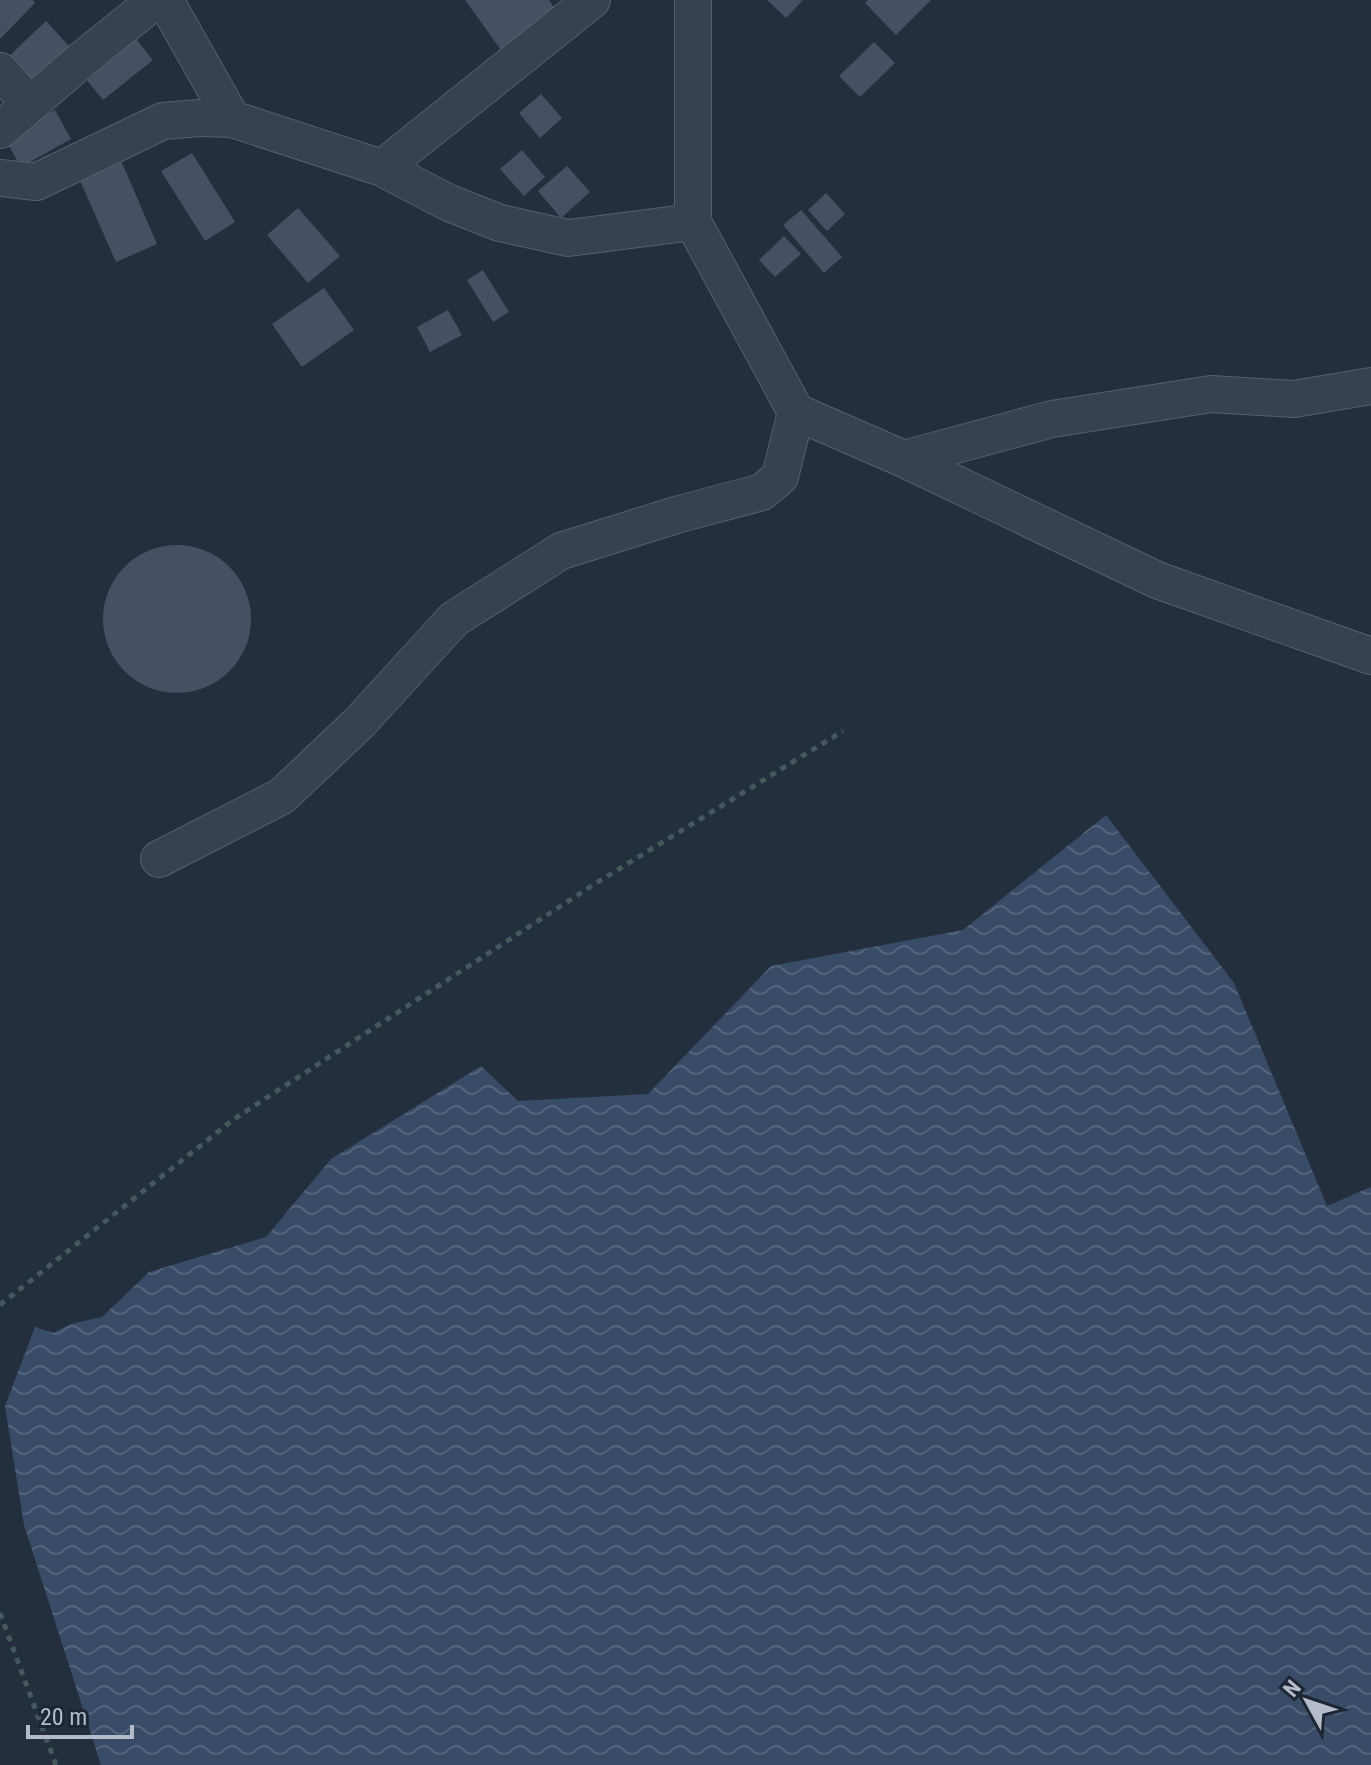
<svg xmlns="http://www.w3.org/2000/svg" width="1371" height="1765" viewBox="0 0 1371 1765" font-family="'Roboto Condensed',sans-serif">
<style>
.water{fill:url(#water-waves)}
.building{fill:#455162}
.lines{fill:none;stroke-linecap:round;stroke-linejoin:round}
.minor-casing{stroke:#565f6c;stroke-width:38}
.path{stroke:#44595c;stroke-width:5;stroke-dasharray:6 6;stroke-linecap:butt}
.minor{stroke:#38414e;stroke-width:36}
</style>
<defs>
<pattern id="water-waves" width="16" height="10" patternUnits="userSpaceOnUse" patternTransform="scale(2)"><rect width="16" height="10" fill="#394c67"/><path d="M0 5q4-4 8 0t8 0" fill="none" stroke="#53647b"/></pattern>
</defs>
<rect width="100%" height="100%" fill="#242f3e"/>
<path class="water" d="M1106,815L1234,983L1327,1206L1371,1187V1765H101L24,1525L5,1406L35,1327L53,1333L71,1324L102,1317L149,1272L266,1237L331,1159L481,1066L518,1101L648,1094L771,966L963,930Z"/>
<path class="building" d="M0,0H33L35,3L0,39Z
M465,0H549L555,9L501,50Z
M767,0H803L786,18Z
M868,0H931L896,35L865,3Z
M46,21L78,56L39,93L7,58Z
M127,28L153,60L103,100L77,68Z
M874,42L895,63L860,97L839,76Z
M541,94L562,118L540,138L519,113Z
M55,110L71,139L21,167L5,139Z
M116,149L157,244L116,262L74,167Z
M522,150L545,177L524,196L500,169Z
M192,153L235,222L205,241L161,171Z
M567,166L590,192L561,218L538,191Z
M826,193L845,214L827,231L808,210Z
M298,208L340,256L308,283L267,235Z
M801,210L842,257L824,273L783,225Z
M784,236L801,254L775,277L759,260Z
M483,270L509,312L493,322L467,280Z
M324,288L354,330L302,367L272,324Z
M448,310L462,335L430,352L417,327Z
M103 619a74 74 0 1 1 148 0a74 74 0 1 1-148 0Z"/>
<g class="lines">
<g class="minor-casing">
<path id="minor" d="M165,0L232,119L382,168
M592,0L382,168L449,203L500,223L568,238L693,222
M693,0V222L796,412L904,459L1157,580L1371,656
M0,71L29,103
M0,130L85,57L156,0
M0,178L36,182L163,121L200,118L232,119
M904,459L1052,419L1211,394L1294,399L1371,386
M159,859L282,796L360,722L454,619L561,551L676,515L762,492L780,477L796,412"/>
</g>
<path class="path" d="M0,1305L234,1119L593,885L843,731
M0,1613L56,1765"/>
<use href="#minor" class="minor"/>
</g>
<g transform="translate(1307 1701) rotate(310)" stroke="#1d2633" stroke-width="6" paint-order="stroke">
<path d="M0-6L14 30L0 20L-14 30Z" fill="#b4bcc9"/>
<text y="-12" font-size="22" font-weight="bold" text-anchor="middle" fill="#b4bcc9">N</text>
</g>
<path d="M28 1725v12h104v-12" fill="none" stroke="#b4bcc9" stroke-width="4"/>
<text x="40" y="1725" font-size="24" fill="#b4bcc9" stroke="#1d2633" stroke-width="6" paint-order="stroke">20 m</text>
</svg>
